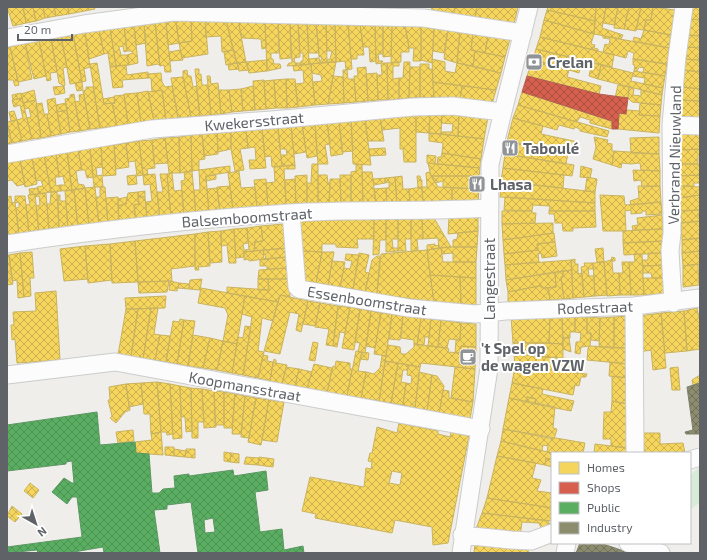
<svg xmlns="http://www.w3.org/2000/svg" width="707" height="560" viewBox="0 0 707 560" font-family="'Exo 2',sans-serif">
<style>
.pitch{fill:#d8ebd6}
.homes{fill:url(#homes-cross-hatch);stroke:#c9b360;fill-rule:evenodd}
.shops{fill:url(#shops-cross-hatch);stroke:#b26155}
.public{fill:url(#public-cross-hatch);stroke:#5c9863;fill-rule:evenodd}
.industry{fill:url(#industry-cross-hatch);stroke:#7e806c}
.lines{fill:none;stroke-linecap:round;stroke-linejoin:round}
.minor-casing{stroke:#cbcccc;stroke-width:19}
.minor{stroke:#fdfcfc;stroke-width:17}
.labels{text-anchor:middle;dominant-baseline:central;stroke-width:4;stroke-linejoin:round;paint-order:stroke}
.poi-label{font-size:15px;font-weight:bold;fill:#5f6368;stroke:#fff;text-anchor:start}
.street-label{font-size:15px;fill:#5f6368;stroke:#fff}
</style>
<defs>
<pattern id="homes-cross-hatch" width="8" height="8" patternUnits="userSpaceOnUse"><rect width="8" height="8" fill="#f6d55c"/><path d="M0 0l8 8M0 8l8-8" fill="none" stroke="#cab050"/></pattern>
<pattern id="shops-cross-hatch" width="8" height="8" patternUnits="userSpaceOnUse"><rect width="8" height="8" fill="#d6604d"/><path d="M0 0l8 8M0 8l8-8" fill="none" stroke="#a85042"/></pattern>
<pattern id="public-cross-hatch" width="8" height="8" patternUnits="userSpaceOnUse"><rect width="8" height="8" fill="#5aae61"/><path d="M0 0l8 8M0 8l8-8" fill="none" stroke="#4e9154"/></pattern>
<pattern id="industry-cross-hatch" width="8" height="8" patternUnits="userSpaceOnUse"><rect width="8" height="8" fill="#8c8c6e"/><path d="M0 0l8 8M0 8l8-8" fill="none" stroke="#70705a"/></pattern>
</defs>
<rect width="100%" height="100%" fill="#efeeea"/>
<path class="pitch" d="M700,467V502L690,510V475Z"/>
<path class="homes" d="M7,7H23L26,23L13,26Z
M23,7H33L36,21L26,23Z
M33,7H43L45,18L36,21Z
M43,7H54L56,16L45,18Z
M54,7H68L69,14L56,16Z
M68,7H94L95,9L69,14Z
M431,7H455L454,14L432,10Z
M455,7H477L475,18L454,14Z
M477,7H518L514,24L475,18Z
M548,7H596L595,21L547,10Z
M596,7H606L602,28L623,35L621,39L594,34Z
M606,7H618L614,25L603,23Z
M618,7H629L624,29L614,28Z
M629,7H641L636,31L624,29Z
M641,7H653L651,20H646L644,30L636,29Z
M653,7L675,10L671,35L644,30L646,20H651Z
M691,7H700V20L689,19Z
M547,10L595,21L594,34L544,20Z
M689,19L700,20V36L687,35Z
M191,20L192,41L179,43L176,21Z
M191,20H205L208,54L182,58L179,43L192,41Z
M205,20H226L233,50L222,52L221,36L206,37Z
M226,20H238L246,62L237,63Z
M238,20L265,21L266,48L262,49L261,39L242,38Z
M544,20L594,34L591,44L595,45L594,48L598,49V51L540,37Z
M176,21L179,43L168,45L166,22Z
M265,21L278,22L279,53H271V59H273L274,64H280L281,68L267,71Z
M166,22L171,72H165L164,65L160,66L155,23Z
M278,22H290L291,58L280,59Z
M290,22H298L300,57L294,58L295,63H301V65L287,66L289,63H292Z
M298,22H307L309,64L301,65V61H303V53H300Z
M307,22H316L319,53H309Z
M316,22L326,23L327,62L320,63L322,57H319Z
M155,23L160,66L158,64L147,66L144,24Z
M326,23H335L336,62H327V60L330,59L332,51H327Z
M335,23L348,24L352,69L346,70L345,61L336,62Z
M144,24L146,43L136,45L134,25Z
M348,24H360L364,55H357V59H351Z
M360,24H375L376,61L370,62L369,47H363Z
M375,24L383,25V54H378L379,61H383L381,63L376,64Z
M134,25L138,63L129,65L127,55L133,53L131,51H127L124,26Z
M383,25H392L391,56L383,57Z
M392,25H405L409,48V52H401V62L391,63Z
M405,25H421V61H413L414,48H409Z
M421,25L434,28L432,63L421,60Z
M124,26L127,51L124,52L123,46L119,47L121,55H127L129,65L116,66L110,28Z
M110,28L116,66L110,67L108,53L104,54L99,30Z
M434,28L448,29L444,53L433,51Z
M448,29L460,31L457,63L444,59Z
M99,30L104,54L89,59L85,32Z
M644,30L671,35L669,48L633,41L634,37L641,39Z
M460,31L473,33L471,50L475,51L473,66L457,63Z
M85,32L90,67L84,69L86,81L82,82L73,34Z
M473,33L488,36L485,53L471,50Z
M73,34L82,82L70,84L61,36Z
M687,35L700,36V48L686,47Z
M61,36L67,67L63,68L65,85L64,86L59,83L51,38Z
M488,36L510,39L505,57L485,53Z
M603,36L669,48L667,64L633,59L634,53L628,51L626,58L603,52L605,44L609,45L610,39L603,38Z
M540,37L614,55L612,67L536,49Z
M51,38L57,72L50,73L51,80L47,81L39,40Z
M39,40L46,76L34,79L25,43Z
M25,43L32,79L18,82L10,47Z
M10,47L19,85L15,86L13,80H7V48Z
M686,47L700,48L699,60L685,59Z
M536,49L592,63L591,67L581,64L579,73L533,59Z
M180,50L183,60L170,61L169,52Z
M233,50L237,63L226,65L224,52Z
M475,51L505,57L501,73L473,66Z
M700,56V72L684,70L685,59L699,60Z
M319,58L320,63L309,64V59Z
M432,59L445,62V71L455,73L457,63L501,73L496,90L433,82Z
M533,59L569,70L567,77L601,86L599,94L527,76Z
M633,59L667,64L665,76L643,72L644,68L639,67L637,71H634L635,65H633Z
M267,60V71L249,73L246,62Z
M246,62L249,70L239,71L237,63Z
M336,62L328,104L315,105L313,82L322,81L321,75L312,73L311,64Z
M399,62V66H393V79L399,78V99L388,100L387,63Z
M404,62H410L409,98L399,99V78H403Z
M97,63L104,104L112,103L117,126L100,128L90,64Z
M237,63L239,69L229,70L228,64Z
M381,63H387L388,100H378L377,75H382Z
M592,63L601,65L598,79L589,76Z
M311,64L315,105L298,107L295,84L304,83L303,70L294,71L293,66Z
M420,64H429V69H432L434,98L420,97Z
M126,65L127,75L148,72V78L122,80L123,87L113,88L110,67Z
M601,65L633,73L631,81L663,88L662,95L598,79Z
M366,67L368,101L356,102L354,76H358L357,68Z
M410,67H420V97L409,98Z
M195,69H199V75L201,74L202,85H208L211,115L200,116Z
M187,70L188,76H191L193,87L196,86L200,116L191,117L183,77V71Z
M343,70H347L348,79H354L356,102L344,103Z
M684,70L700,72V89L683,87Z
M634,71L665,76L663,88L644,84L645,78L632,76Z
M161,73L162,82L165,87L172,86L178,118L166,120L162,90L152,92L151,78H148V74Z
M377,73L378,100L368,101L366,74Z
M207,76H210L211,84L218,83L221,114L211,115Z
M333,76L343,77L344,103L328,104Z
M183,77L191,117L178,118L171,78Z
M286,79L287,108H276L274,80Z
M286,79H295L298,107L287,108Z
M264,80L266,109L255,110L253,81Z
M274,80L276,108L266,109L264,81Z
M82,82L83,90L77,91L75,83Z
M433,82L462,86L460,100L434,98Z
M618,85L629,87L628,98H615Z
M64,86L65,93L55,95L53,87Z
M253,86L255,110L243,111L241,89Z
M462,86L496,90L492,104L460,100Z
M86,87H93L100,128L90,129L83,91L86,90Z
M629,87L634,89L633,95L641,96V90L662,95L661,105L632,102L628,98Z
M683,87L700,89L699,101L682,100Z
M241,89L243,111L232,112L229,90Z
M34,90L36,100L23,103L21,94Z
M162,90L166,120L154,121L148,92Z
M219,90H229L232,112L221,114Z
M148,91L154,121L141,123L137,93Z
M522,92L612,121V129L590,123V120L580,117L577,122L518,105Z
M21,93L22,98L13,100L12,95Z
M137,93L141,123L128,124L124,94Z
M74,94L80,131L70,132L65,99L70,98V95Z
M84,94L90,129L80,131L75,102L80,101L79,95Z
M124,95L128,124L117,126L112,103H115L114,96Z
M114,97L115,103L104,104L103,99Z
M22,98L32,139L22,141L17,120L23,118L20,105L14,107L12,100Z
M55,98L61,134L51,136L47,114H49L47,100Z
M700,99V122L680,120L682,100L699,101Z
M36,100L41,138L32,139L27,118L31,117L29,108L25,109L23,103Z
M42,103L44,114H47L51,136L41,138L36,104Z
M66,103L67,110L57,112L56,105Z
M640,103L661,105L660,116L639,115Z
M518,105L609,131L607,137L580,131V129L575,127L574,129L559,125L557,130L513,118Z
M67,110L70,132L61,134L57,112Z
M627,110L640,111L639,115L660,116L659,133L618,129L619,113L626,114Z
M14,111L17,120L11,121L9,112Z
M442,113L441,134L429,133L430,114Z
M442,113H459L458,136L441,134V132H452L453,124L441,123Z
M459,113L488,117L484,139L458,136Z
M416,114V162H404L403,149H400V128L382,130L380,117Z
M416,114H430L429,133L416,132Z
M380,117L384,141H368L365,119Z
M513,118L543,126L541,134L578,142L573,154L507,141Z
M365,119L371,165L353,164L351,120Z
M17,120L22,141L12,143L7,122Z
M351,120L353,151L342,152L339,121Z
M339,121L343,154L331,156L327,122Z
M327,122L330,144L325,145L328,164H318L315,123Z
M7,123L12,143L7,144Z
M315,123L317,156L307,158L302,124Z
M302,124L306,152L294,154L291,126Z
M291,126L295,165L282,166L281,155H287L286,149H280L278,127Z
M278,127L282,166L272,167L271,156L265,157L262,128Z
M262,128L266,168L250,169L249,160H256L255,147L248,148L246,130Z
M246,130L248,148L240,149L244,170L235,171L231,149V131Z
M231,131V149L218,152L217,133Z
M700,131V149L679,150V132Z
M202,133H217L218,154L204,156Z
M202,133L205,159L199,160V170L192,171L191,135Z
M429,133L484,139L481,159L442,153L443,143L429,141Z
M191,135L192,171L180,173L179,137Z
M179,137L180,173H169L165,138Z
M594,137L608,140L607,143L612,144V151H614L612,165L593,159L596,147Z
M659,137V154L631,153L630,138Z
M165,138L168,163L154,164L152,140Z
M152,140L155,168L147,169L148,175H143L139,141Z
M139,141L143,175L137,176L135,161L128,162L126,143Z
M507,141L568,153L566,164L505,154Z
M126,143L129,167L116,169L114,145Z
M114,145L116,175L103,176L101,146Z
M101,146L102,167L96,168L97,176L102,175L103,187H94L90,148Z
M90,148L93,177L87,178L85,170H82L78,150Z
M385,148L386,155L370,156L369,149Z
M700,149V155H698V164H679V150Z
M78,150L82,170L76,171L78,184L84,185L85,188L72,190L67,152Z
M614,151L659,154L660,171L641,170L640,163L631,164L622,163L621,168L612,165Z
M67,152L72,190L61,191L60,185H65L63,176L59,177L56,154Z
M442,153L481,159L480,168L437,164L438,157H441Z
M56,154L59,177H55L56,186L60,185L61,191L51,192L44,155Z
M505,154L574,165L572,176L503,168Z
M44,155L51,192L39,194L37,187L43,186L41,180L36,181L32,158Z
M427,155L436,156L435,164L427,163Z
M32,158L37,184L25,187L20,160Z
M20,160L25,184L17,186L12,180L7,181V163Z
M428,163L480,168L479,176H431Z
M312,164H318V206H307V183H311Z
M356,164L362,165L363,205H351V172L356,171Z
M679,164H698L700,166V175L680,176Z
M295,165V169H284L286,206L268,207L266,183L275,182L274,167Z
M230,166V172L206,176L209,213L196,215L194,190H200L199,170Z
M581,166L592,169L590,178L580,177Z
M503,168L564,175L563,188L501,181Z
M633,170L660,171V186L642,187L641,180L634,181Z
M192,171L196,215L184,216L181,181L185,180L184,172Z
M239,171L241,188L255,187L257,208L233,210L228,173Z
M362,172H372L376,205H363Z
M429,172L438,187L452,188V204L423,203L422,187H427L426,173Z
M172,173L174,191L182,190L184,216L171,217L167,174Z
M155,174L160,219L147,220L146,202L152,201L150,184L144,185L143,175Z
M160,174H167L171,217L160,219L157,192H163Z
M136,175L137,184L128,185L127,176Z
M216,175V179L206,181V176Z
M307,175V206H296L295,176Z
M318,175H327L328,183H330L329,205L318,206Z
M340,175H351V205H341Z
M700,175V183H694V186H680V176Z
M402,176L403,189H409L410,203L397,204L395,177Z
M417,176H420L421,180H422V188H418Z
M431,176H479V189L443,187V181L435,183Z
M395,177L397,204L387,205L386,188H389V182L385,183V178Z
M587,177L597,179L595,192L585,191Z
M385,178V183L374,185L373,179Z
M266,179L268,207L257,208L254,180Z
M295,179L296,206H286L285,180Z
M330,179H340L341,205H329Z
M501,181L595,192V203L500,197Z
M230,186L233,210L220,212L217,187Z
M638,186H660L661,202L631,205L630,201L639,198Z
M680,186L700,187V195L680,198Z
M95,187L99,226L89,227L85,188Z
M100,187H105L108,224L99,226L96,197H100Z
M422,187L423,203H410L409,189Z
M38,188L39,194L30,195L29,189Z
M85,188L89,227L78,228L74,190Z
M217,188L220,212L209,213L207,189Z
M386,188L387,205H376L374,189Z
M452,188L479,189L478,202L452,204Z
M74,190L78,228L68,229L65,191Z
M145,191V197H138V192Z
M51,192H57L59,230L49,231L47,204H50Z
M138,192L139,204L134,205L136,222L119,223L118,206L126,204L128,193Z
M46,193L49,231L39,232L36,206L40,205L39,196L35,197V194Z
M35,194L39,232L29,234L26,205L30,204L28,195Z
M58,195H60V201H66L68,229L59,230Z
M600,195L624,196L625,205L661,202L662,214L646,215V211H642V213L631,214V210L625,211L626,231H603Z
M700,195V210L681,211L680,198Z
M11,196L12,203L15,202L19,235L8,236L7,197Z
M15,196H25L29,234L19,235L16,208L19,207V202L15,203Z
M118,197L119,223L108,224L106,198Z
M127,197L126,204L118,206V199Z
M138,197H145L147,220L136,222L134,205L139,204Z
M505,197L595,203V211H549L550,206L533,205L532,211L504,210Z
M700,210V213H698L700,221L681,223V211Z
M502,211H532V213H536L535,223L502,224Z
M549,211H595L596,227L573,228V231H563L562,223H555L554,214H549Z
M662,215L663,229L633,230L632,226L638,225L637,218Z
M478,216V231L448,234L449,218Z
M422,218H434L451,247L439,248L438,238L423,239Z
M422,218L423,239H417L418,250L411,251V219Z
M374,219V239H357L358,248L336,247V244H322V252L302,251L299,221Z
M374,219H386V240H380L379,254L373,255Z
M386,219H398V239H392L393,248H398V251L386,252Z
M398,219H411V239H405L406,251H398Z
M700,221V238L682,240L681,223Z
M553,223V233L503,240L502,224Z
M284,224L287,248L254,251L255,242L263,241L261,226Z
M261,226L263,241L255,242L254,251L246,252V250L249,249L247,228Z
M247,228L248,243L243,244L244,250H246V252H244V257L236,258L234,229Z
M234,229L236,263H229L227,245L221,246V231Z
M663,229V241L623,243V231Z
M221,231L222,262L210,263L208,232Z
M478,231L477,247H453V240L457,239L458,233Z
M208,232L210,266L198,267L199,270H195V234Z
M554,233L555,242L537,244L538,250L504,254L503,240Z
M195,234V266L171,269L172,281L138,282L135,241Z
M700,238V251L682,253V240Z
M135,241L138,282L112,283L110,244Z
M663,241L664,253L624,255L623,243Z
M555,242L557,256L542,258L541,253L538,254L539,262L505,265L504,254L538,250L537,244Z
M110,244L112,280L88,283L85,246Z
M435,244V246L439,245V248L427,250V245Z
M85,246L88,279L64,281L60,249Z
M451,247H477L476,262H453V253L442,254L441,248Z
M287,248V257L264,259L266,258L263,250Z
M441,248L443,262H476V278L430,275L427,250Z
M603,248L604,262H597L595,249Z
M263,250L264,259L249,261V259L244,260V252Z
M427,250L434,302L377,294L381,254Z
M302,251L322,252L316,283L304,281Z
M700,251V264L683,266L682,253Z
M32,252L34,278H30L31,296L24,297L20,253Z
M322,252H334L328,285L316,283Z
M20,253L24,297L18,298L17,280L12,281L9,255Z
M359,253L369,255L365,272L369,273L365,292L353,289Z
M648,253H664V265L643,266L642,260H648Z
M346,254L359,255L353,289L340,287L344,268L350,269L352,261L345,260Z
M634,254H642L644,295H631L629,262H635Z
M9,255L13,284L7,285V256Z
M377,256H380L377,294L365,292L372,260Z
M287,257L288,268L267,269V266H260V260Z
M612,257L615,258V261H612L613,273H619L620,295L607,296L604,262L611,260Z
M575,259V264H578V274L582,273L584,297L573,298L571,260Z
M571,260L572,270L506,280L505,265Z
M332,261L345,262L340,287L328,285Z
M604,262L607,295L595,296L593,263Z
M622,262H629L631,295H620L619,273H623Z
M584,263H593V269H588L589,276H594L595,296L584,297L581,267L585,266Z
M698,264L699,285L683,287V266Z
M664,265V278H652L651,273H643V266Z
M288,268L289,279H258L259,270Z
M572,270L573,298L564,299L561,277H563V271Z
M563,271V277H561L564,299L550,300L548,288L556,287L555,272Z
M555,272L556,287L542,288V286H539L508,292L506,280Z
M430,275L460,277L461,304L434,302Z
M460,277L476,278V305L461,304Z
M643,278H664L665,294L644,295Z
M202,279L200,290L189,289L190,280Z
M258,279H268L269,290H258Z
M268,279H289L290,297L280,295L278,302L227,293V287L269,290Z
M169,281L167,292L139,293L138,282Z
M170,281L179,283L177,291L169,290Z
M179,283L189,284V289L178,288Z
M539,286H542V288H548L550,300L511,303L508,301V292Z
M201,288L245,296L237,344L223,341L228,315L225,308L198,303Z
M56,291L60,360L17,363L15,339L12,340L11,325H14L13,312L36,311L35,293Z
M280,295L308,301L301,332L296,330L299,314L290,312L280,354L264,351Z
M166,296L165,308L126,309L125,298Z
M245,296L278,302L273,321L262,318L258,351L264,352L258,378L243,375L252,317L242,314Z
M308,301L320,303L315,326L303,324Z
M320,303L338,306L333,346L326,345L329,329L315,327Z
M338,306L350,307L345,333L340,332L337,347L333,346Z
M350,307L360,309L354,350L342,348Z
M151,308L143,359L131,357L138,309Z
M151,308H158L154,334L160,335L155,360L143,359Z
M697,308L700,323V349L687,351L684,311Z
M126,309H138L131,357L118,355Z
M360,309L371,311L365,353L358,352L360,343L355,342Z
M371,311L381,313L375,348L366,346Z
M684,311L687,351L665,353L661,313Z
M381,313L392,314L386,356L374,354Z
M661,313L666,368L653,370L651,350L639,352L638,316Z
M392,314L403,316L400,340L389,339Z
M403,316L421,318L417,345L414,344V340L401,338Z
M550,316L562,317L563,344L549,343Z
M550,316L549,343H513L511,317Z
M629,316V348H614V317Z
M562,317H575V332H570V338H563Z
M575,317H587V333H591L590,346L581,347L580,354L575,353L576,342H580L581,333L575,332Z
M587,317L600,318L599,341L591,340V333H587Z
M614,317V348L599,347L600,318Z
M421,318L431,319L429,337H425L424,345H417Z
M180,319L184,320L177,364L166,362L173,321L179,322Z
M431,319L441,320L438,347L428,346Z
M184,320L195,321L188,366L177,364Z
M441,320L461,323L460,340L449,339L447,348L438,347Z
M461,323L476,324V347L461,346L460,353H455L456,340H460Z
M245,326L251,327L243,375L232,373L238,337L243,338Z
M160,335L170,336L166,362L155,360Z
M193,335L210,338L203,368L188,366Z
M210,338L223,341L217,370L203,368Z
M563,338H569L571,352L563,349Z
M223,341L237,344L232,373L217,370Z
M313,342L318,343L315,361L309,360Z
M513,343H543V357L514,354Z
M543,343L563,344V359L543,357Z
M414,344L447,348L449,349L448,352L460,353L461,346L476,347L475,369L421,363L420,367L385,361L388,345L400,347L401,354H406L414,347Z
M590,346L629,348L628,364L587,360L588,348Z
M356,351L362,352L358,371L366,372L361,398L347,396Z
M362,352L369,353L368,360L360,359Z
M514,354L573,359L571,372L515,366Z
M263,355L268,356L267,361L273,362L270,381L258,378Z
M382,356H386L379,401L361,398L366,372L374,374L380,368Z
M274,359L276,360V363L287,365L282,384L270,381Z
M336,361L350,363V369H352L347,396L327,393L333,366L335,367Z
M385,361L398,363L391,403L379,401Z
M573,361L580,362L578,373L571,372Z
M610,362L628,364V378L609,376Z
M398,363L408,365L407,370H403L401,382L406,383L403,405L391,403Z
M314,364L332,368L327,393L307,389Z
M408,365L420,367L415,408L403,405L406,383L411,384L412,376L407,375Z
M515,366L587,374L586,377H581L579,386L575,385L573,395L512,383Z
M286,367L299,369L295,386L282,384Z
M455,367L475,369L473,402L451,398Z
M678,367L680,390H672L670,368Z
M299,369L312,372L307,389L295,386Z
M419,372L432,375L427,411L415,408Z
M432,375L437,376L444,386L439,414L427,411Z
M700,375V383L693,386L692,380Z
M612,376L628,378V404L612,401Z
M157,382L170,384L173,434L167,435L166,432H161Z
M157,382L161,432L151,434L150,414H144L141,383Z
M141,383L143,404L129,407L126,384Z
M512,383L543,389L542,394L574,401L571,411L535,404L536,399L527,397L526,402L509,398Z
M126,384L130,410L125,412L116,423L110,418L112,416L108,400H110L109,387Z
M170,384L180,386L182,438L173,439Z
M180,386L191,388L192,431L186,432L185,417H181Z
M191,388L202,389L204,422H198V438H192Z
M202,389L214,391L216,427L204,428Z
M443,390L449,391V398L473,402L470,419L439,414Z
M214,391L224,392V425H215Z
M224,392L235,394L232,428H224Z
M235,394L245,396L241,434H232Z
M245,396L256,398L249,438L241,437Z
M527,397L536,399L535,404L526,402Z
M256,398L269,400L261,445L248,442Z
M509,398L555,407L553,428L557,429L554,439L503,429Z
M269,400L284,402L277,442L262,440Z
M612,401L628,404V448L611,446V439H603L604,412H611Z
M399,423L438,431V434L450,437L451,432L469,436L448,543L433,545L432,527L395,520L392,533L315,518L316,514L302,511L310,477L364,487L366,468L371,469L372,462L368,461L370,453H372L377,427L397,433ZM392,471L402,473L400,485L389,483Z
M503,429L585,443L583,453H552L547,452L548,446L543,445L542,451L501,441Z
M133,430L134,441L118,443L116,432Z
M161,432L163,455L136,453L135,442L152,440L151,434Z
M642,433H660V444L683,443L685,453H645Z
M501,441L552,453V460L546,458L545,465L497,456Z
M595,444L628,448L627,453H594Z
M165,447H174V456L165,455Z
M174,449L186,451L185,457L174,456Z
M186,449H195V458L185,457Z
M224,452L231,453L230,462L224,461Z
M231,453L239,454V463L230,462Z
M497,456L536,463L532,478L541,480L537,491L552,493V508L487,498Z
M246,457L259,458L258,465L244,464Z
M259,457L274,459L273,467L258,465Z
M546,458L552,460V467L545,465Z
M30,483L39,490L33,498L24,491Z
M487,498L552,508V521L482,513Z
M12,506L22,514L15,522L7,516Z
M482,513L548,521L551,526L542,530L539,523L522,522L520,536L476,529Z
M475,543L529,545L528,553H474Z"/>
<path class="shops" d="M527,76L599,94L628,98L626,114L619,113L618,129H612V121L522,92Z"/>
<path class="public" d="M97,412L100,445L135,442L136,453L149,454L152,493H159L163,489L175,488L174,476L189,474V476L233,470L234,476L266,471L268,490L255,492L260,532L282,529L284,550L303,546L304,553H198L191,502L167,505V509L154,510L160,553H104L103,547L68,553H38L37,550L7,553V547L82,537L77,497H72L67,504L52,492L64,478L72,483H74L72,461L66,462V464L7,471V425ZM213,518L215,532L205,533L204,520Z"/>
<path class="industry" d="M700,383V434H686L685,432L693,430L687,387Z
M580,543H600L630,553H576Z"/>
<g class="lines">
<g class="minor-casing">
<path id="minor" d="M7,38L84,24L173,12L424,18L523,33
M671,125L700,126
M7,154L152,129L284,119L413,107L453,106L502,112
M291,213L297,287L299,289L409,308L475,314L506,311L634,306L700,298
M7,244C101,230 195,219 289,213C356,209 422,212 489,208
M673,303L670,251L672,233L671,125L677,57L684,7
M634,306L635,453
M7,375L115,362L481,429
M690,460L700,457
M462,535L511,540L531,541L552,533
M628,543L661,553
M461,553L489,368L490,164L529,7
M565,553L567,543"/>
</g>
<use href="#minor" class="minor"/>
</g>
<defs>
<g id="bank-square" transform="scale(0.9)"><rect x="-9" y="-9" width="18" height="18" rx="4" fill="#919496" stroke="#fff"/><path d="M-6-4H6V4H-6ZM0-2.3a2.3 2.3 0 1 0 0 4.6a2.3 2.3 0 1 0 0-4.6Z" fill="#fff"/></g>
<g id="restaurant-square" transform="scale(0.9)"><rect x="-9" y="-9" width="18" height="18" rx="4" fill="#919496" stroke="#fff"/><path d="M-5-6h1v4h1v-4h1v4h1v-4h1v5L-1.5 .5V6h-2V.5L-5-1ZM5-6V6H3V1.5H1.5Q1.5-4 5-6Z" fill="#fff"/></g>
<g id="cafe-square" transform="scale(0.9)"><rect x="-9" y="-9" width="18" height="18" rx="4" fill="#919496" stroke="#fff"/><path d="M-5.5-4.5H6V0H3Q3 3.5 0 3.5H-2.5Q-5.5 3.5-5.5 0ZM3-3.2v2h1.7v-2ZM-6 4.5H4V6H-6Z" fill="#fff"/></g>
</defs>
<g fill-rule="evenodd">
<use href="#bank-square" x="534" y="62"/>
<use href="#restaurant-square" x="510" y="148"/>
<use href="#restaurant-square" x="477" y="184"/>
<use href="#cafe-square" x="468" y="357"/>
</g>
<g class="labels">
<g class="poi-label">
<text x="547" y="62">Crelan</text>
<text x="523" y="148">Taboulé</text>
<text x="490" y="184">Lhasa</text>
<text x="481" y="348">'t Spel op<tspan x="481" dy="17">de wagen VZW</tspan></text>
</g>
<g class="street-label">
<text transform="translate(254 121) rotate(-5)">Kwekersstraat</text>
<text transform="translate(674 155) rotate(-89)">Verbrand Nieuwland</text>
<text transform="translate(247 217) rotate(-4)">Balsemboomstraat</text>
<text transform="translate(489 279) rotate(-90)">Langestraat</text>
<text transform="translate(367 300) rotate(9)">Essenboomstraat</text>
<text transform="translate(595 307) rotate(-2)">Rodestraat</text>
<text transform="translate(245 386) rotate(10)">Koopmansstraat</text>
</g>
</g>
<rect width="707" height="560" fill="none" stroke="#5f6368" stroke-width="16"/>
<rect x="551" y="452" width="140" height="92" fill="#ffffff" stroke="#bfc1c3"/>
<rect x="559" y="462" width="20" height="12" fill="#f6d55c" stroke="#bfc1c3"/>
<text x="587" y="472" font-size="12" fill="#5f6368">Homes</text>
<rect x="559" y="482" width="20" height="12" fill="#d6604d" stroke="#bfc1c3"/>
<text x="587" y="492" font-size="12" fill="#5f6368">Shops</text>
<rect x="559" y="502" width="20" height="12" fill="#5aae61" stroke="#bfc1c3"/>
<text x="587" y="512" font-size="12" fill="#5f6368">Public</text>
<rect x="559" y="522" width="20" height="12" fill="#8c8c6e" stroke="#bfc1c3"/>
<text x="587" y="532" font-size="12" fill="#5f6368">Industry</text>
<g transform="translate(36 524) rotate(141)" stroke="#ffffff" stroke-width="3" paint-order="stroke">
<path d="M0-3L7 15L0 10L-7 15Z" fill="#5f6368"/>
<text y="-6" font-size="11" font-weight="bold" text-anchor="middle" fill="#5f6368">N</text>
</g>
<path d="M18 34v6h54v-6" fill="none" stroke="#5f6368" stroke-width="2"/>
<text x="24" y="34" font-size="12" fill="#5f6368" stroke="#ffffff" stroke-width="3" paint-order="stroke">20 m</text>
</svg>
